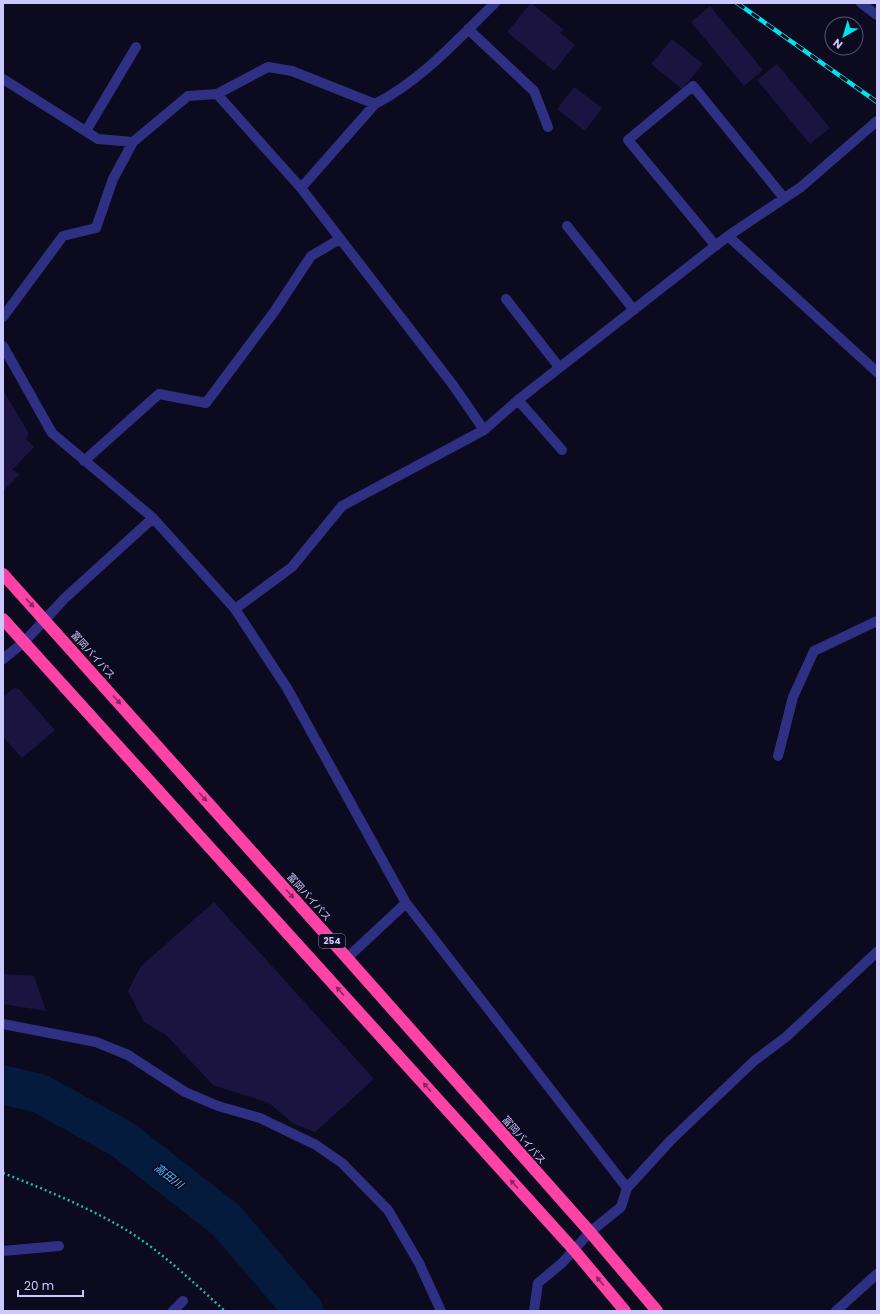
<svg xmlns="http://www.w3.org/2000/svg" width="880" height="1314" viewBox="0 0 880 1314" font-family="Poppins,'Noto Sans JP',sans-serif">
<style>
.lines{fill:none;stroke-linecap:round;stroke-linejoin:round}
.river{stroke:#041b3d;stroke-width:39}
.building{fill:#1b1441}
.path{stroke:#20baaa;stroke-width:2.5;stroke-dasharray:2 3;stroke-linecap:butt}
.minor{stroke:#2f3083;stroke-width:10}
.highway{stroke:#ff42a5;stroke-width:12}
.rail-casing{stroke:#00e4f2;stroke-width:4.5}
.rail{stroke:#0c0a1e;stroke-width:3;stroke-dasharray:9;stroke-linecap:butt}
.oneway{fill:#862662}
.labels{text-anchor:middle;dominant-baseline:central;stroke-width:3.5;stroke-linejoin:round;paint-order:stroke}
.shield{fill:#0c0a1e;stroke:#928ebc;stroke-width:1}
.shield-label{font-size:9px;font-weight:bold;fill:#cbc7ff}
.street-label{font-size:10px;fill:#cbc7ff;stroke:#0c0a1e}
.water-label{font-size:11px;font-style:italic;fill:#55b8ff;stroke:#0c0a1e}
</style>
<rect width="100%" height="100%" fill="#0c0a1e"/>
<g class="lines">
<path class="river" d="M3,1085L39,1093L122,1139L226,1220L304,1311"/>
</g>
<path class="building" d="M531,3L564,30L560,33L575,45L554,71L507,32Z
M710,6L763,70L744,86L691,22Z
M672,39L703,64L682,89L651,64Z
M777,64L830,128L810,144L757,80Z
M574,87L602,108L585,131L557,109Z
M3,390L29,434L26,439L34,447L12,470L20,474L3,491Z
M14,688L19,689L55,730L22,758L3,737V697Z
M214,902L374,1079L315,1132L294,1124L269,1103L213,1085L166,1035L144,1022L128,991L141,966Z
M3,974L34,976L46,1011L3,1004Z"/>
<g class="lines">
<path class="path" d="M3,1173C46,1190 88,1207 128,1231C163,1253 194,1283 225,1311"/>
<path class="minor" d="M861,3L877,15
M468,29L534,91L548,127
M3,79L98,139L133,142L188,96L217,94L301,188L453,385L484,430
M217,94L268,67L292,71L375,104C422,80 458,39 495,3
M86,131L136,47
M301,188L375,104
M567,226L634,310
M728,236L877,372
M716,246L628,140L693,86L784,198
M506,299L559,367
M3,317L63,236L96,228L113,179L133,142
M3,346L52,433L153,518L235,609L292,567L342,506L484,430L518,400L728,236L801,187L877,121
M518,400L562,450
M84,461L159,394L206,403L274,312L311,256L340,239
M235,609L287,688L406,903L627,1188
M3,659L24,642L65,598L153,518
M778,756L793,697L814,651L877,621
M347,958L406,903
M3,1024L96,1042L128,1055L185,1092L218,1106L260,1118L316,1145L342,1163L388,1210L419,1263L441,1311
M3,1251L59,1246
M173,1311L183,1301
M534,1311L538,1283L562,1263L590,1232L621,1207L627,1188L670,1141L754,1061L786,1037L877,952
M836,1311L877,1274"/>
<path class="highway" d="M3,574L347,958L590,1232L657,1311
M3,619L574,1250L625,1311"/>
<g class="rail-casing">
<path id="rail" d="M737,3L877,102"/>
</g>
<use href="#rail" class="rail"/>
</g>
<defs><path id="oneway-solid" d="M-6-.8H1V-3.2L6.5 0L1 3.2V.8H-6Z"/></defs>
<g class="oneway">
<use href="#oneway-solid" transform="translate(30 603) rotate(47)"/>
<use href="#oneway-solid" transform="translate(117 700) rotate(48)"/>
<use href="#oneway-solid" transform="translate(203 797) rotate(48)"/>
<use href="#oneway-solid" transform="translate(290 894) rotate(48)"/>
<use href="#oneway-solid" transform="translate(340 991) rotate(-132)"/>
<use href="#oneway-solid" transform="translate(427 1087) rotate(-132)"/>
<use href="#oneway-solid" transform="translate(514 1184) rotate(-132)"/>
<use href="#oneway-solid" transform="translate(600 1281) rotate(-130)"/>
</g>
<g class="labels">
<rect class="shield" x="319" y="934" width="26" height="14" rx="3"/>
<g class="shield-label">
<text x="332" y="941">254</text>
</g>
<g class="street-label">
<text transform="translate(93 655) rotate(48)">富岡バイパス</text>
<text transform="translate(309 897) rotate(48)">富岡バイパス</text>
<text transform="translate(524 1140) rotate(49)">富岡バイパス</text>
</g>
<g class="water-label">
<text transform="translate(169 1176) rotate(38)">高田川</text>
</g>
</g>
<rect width="880" height="1314" fill="none" stroke="#cbc7ff" stroke-width="8"/>
<g transform="translate(844 36) rotate(218)"><circle r="19" fill="#0c0a1e" stroke="#585678"/>
<path d="M0-3L7 15L0 10L-7 15Z" fill="#00e4f2"/>
<text y="-6" font-size="11" font-weight="bold" text-anchor="middle" fill="#cbc7ff">N</text>
</g>
<path d="M18 1290v6h65v-6" fill="none" stroke="#cbc7ff" stroke-width="2"/>
<text x="24" y="1290" font-size="12" fill="#cbc7ff" stroke="#0c0a1e" stroke-width="3" paint-order="stroke">20 m</text>
</svg>
